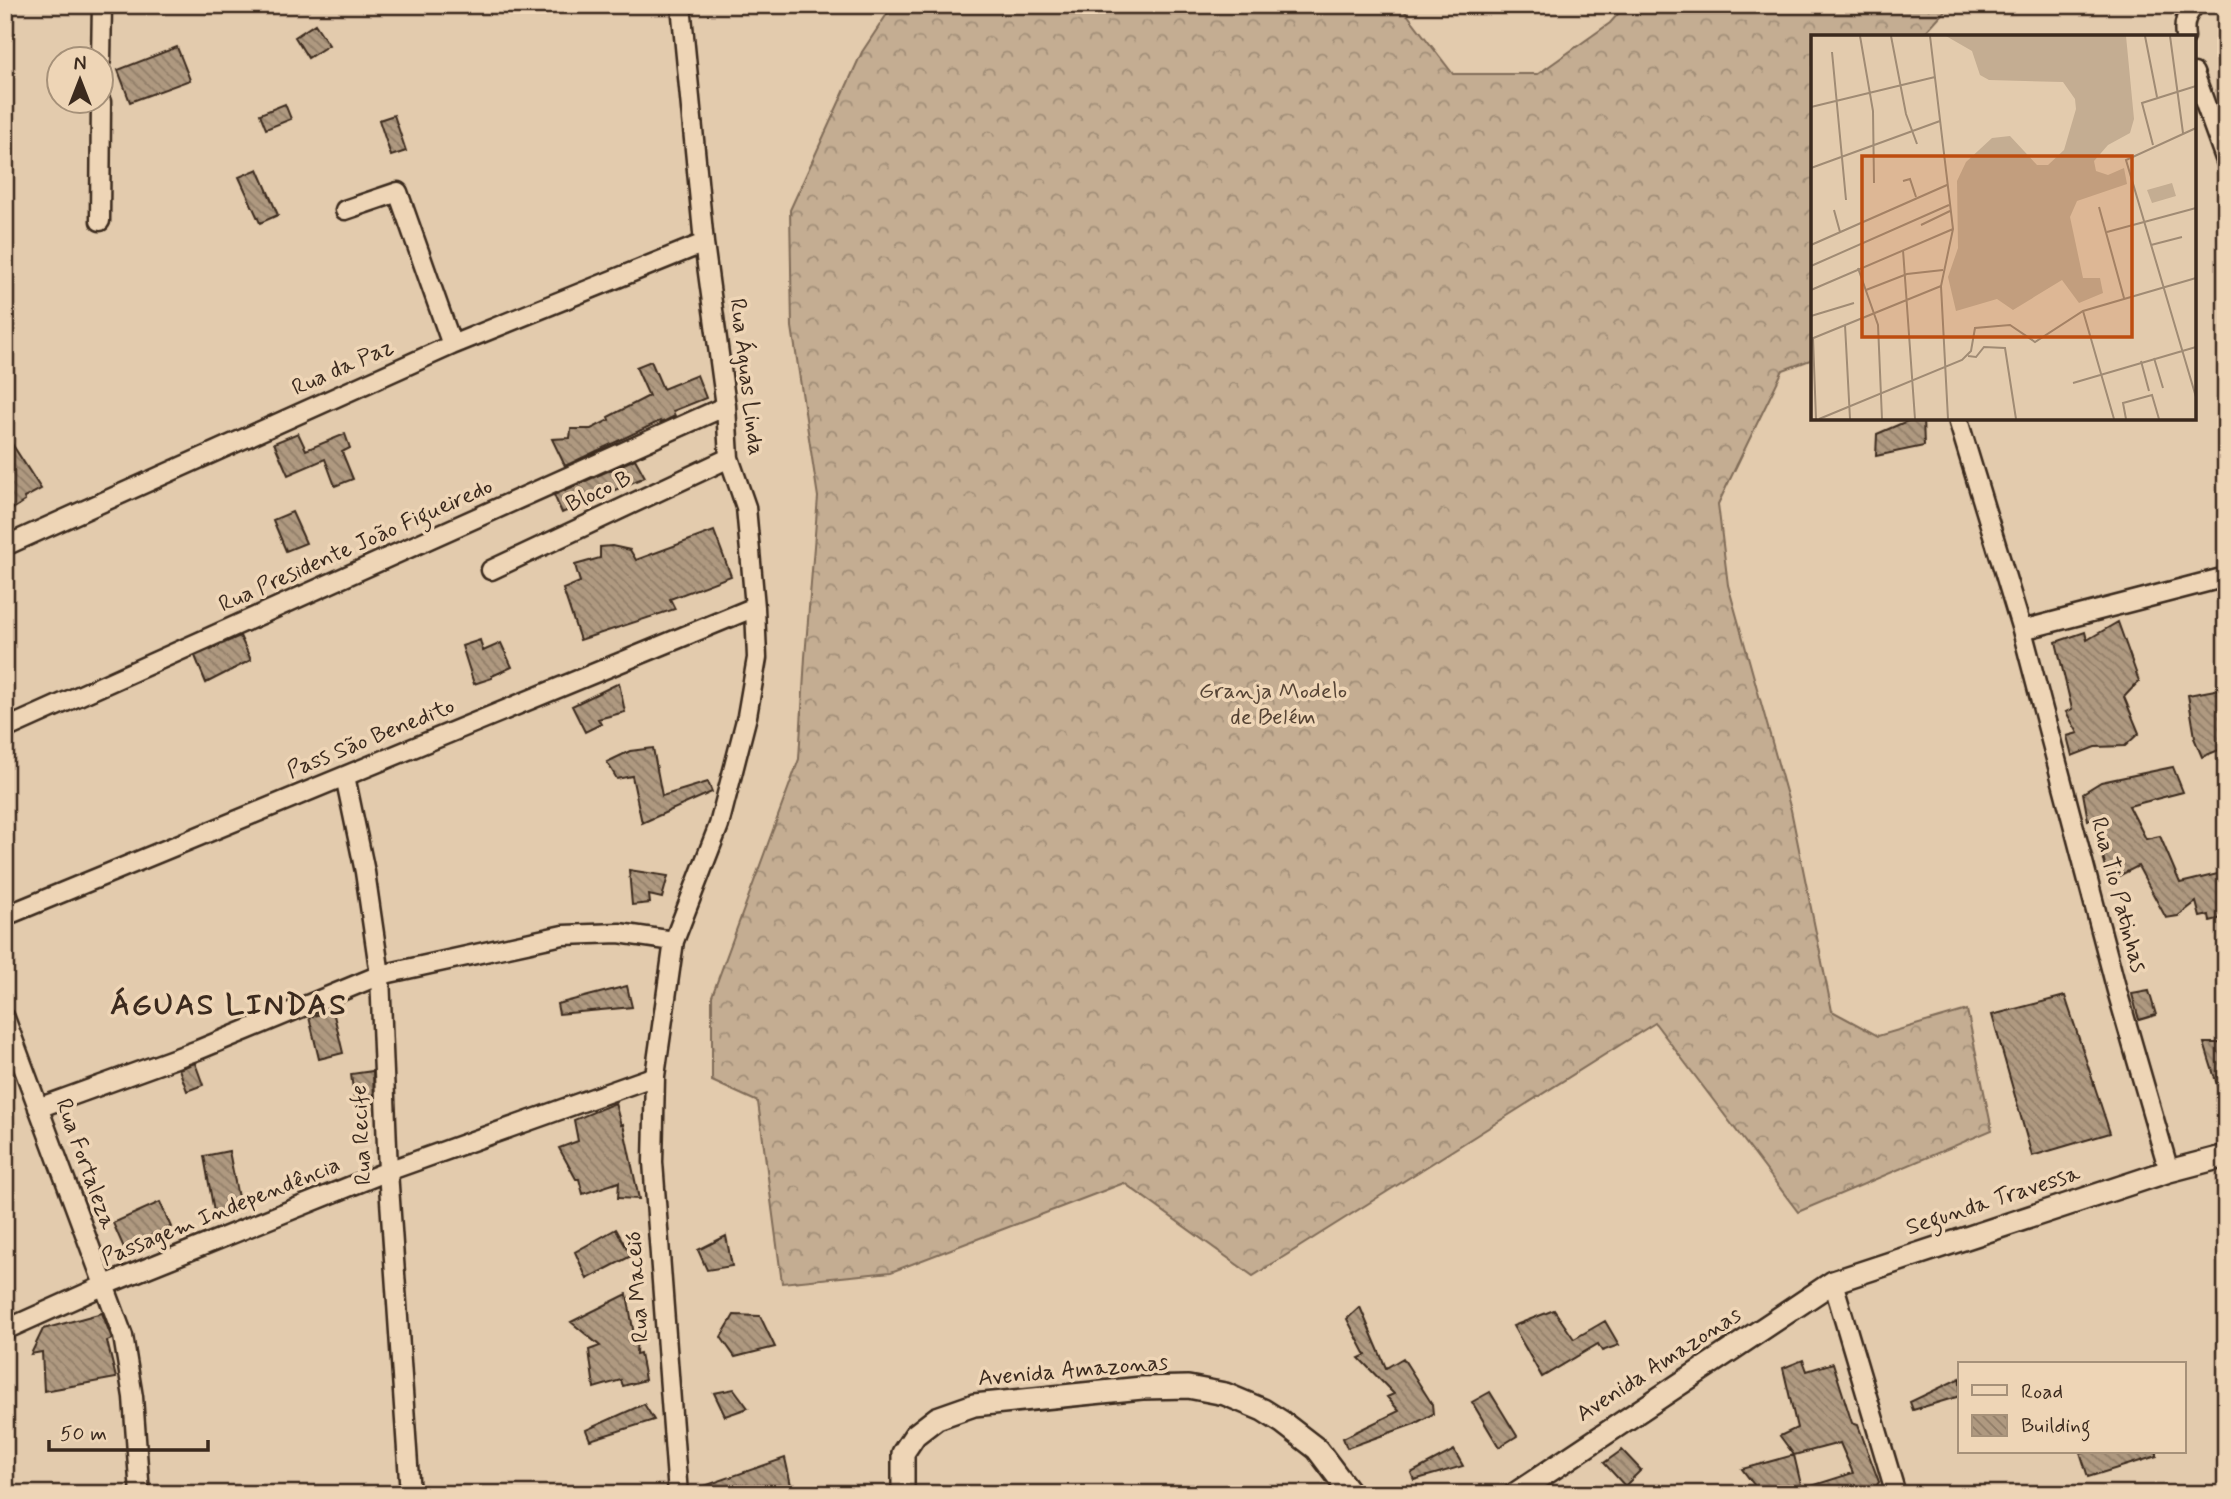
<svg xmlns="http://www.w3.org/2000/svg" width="2231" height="1499" viewBox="0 0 2231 1499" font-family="Mynerve,sans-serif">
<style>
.forest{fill:url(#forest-crowns);stroke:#806c58;stroke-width:2}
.building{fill:url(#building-back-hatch);stroke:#3b2a1e;stroke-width:2;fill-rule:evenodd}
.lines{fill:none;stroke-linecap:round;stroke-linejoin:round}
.minor-casing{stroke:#3b2a1e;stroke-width:23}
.tertiary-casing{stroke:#3b2a1e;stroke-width:26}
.minor{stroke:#eed5b6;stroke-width:18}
.tertiary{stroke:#eed5b6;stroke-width:21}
.labels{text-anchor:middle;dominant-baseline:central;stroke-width:7;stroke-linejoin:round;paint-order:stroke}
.street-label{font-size:23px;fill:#3b2a1e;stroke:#eed5b6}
.park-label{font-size:23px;fill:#564435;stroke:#eed5b6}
.district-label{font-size:30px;font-weight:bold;letter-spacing:2px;fill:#3b2a1e;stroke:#eed5b6}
.inset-road{fill:none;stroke:#a08b74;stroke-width:2}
.view{fill:#bd4d10;fill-opacity:0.15;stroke:#bd4d10;stroke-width:3.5}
.inset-edge{fill:none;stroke:#3b2a1e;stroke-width:3.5}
</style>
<defs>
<pattern id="forest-crowns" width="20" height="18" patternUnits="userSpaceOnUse" patternTransform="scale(1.75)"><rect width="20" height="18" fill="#c4ad92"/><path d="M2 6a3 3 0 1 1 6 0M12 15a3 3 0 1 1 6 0" fill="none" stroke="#a08d77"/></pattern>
<pattern id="building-back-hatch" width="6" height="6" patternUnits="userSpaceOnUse" patternTransform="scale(1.75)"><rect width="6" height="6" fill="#af9980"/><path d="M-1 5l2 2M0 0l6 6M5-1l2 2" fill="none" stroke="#907d68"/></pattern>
</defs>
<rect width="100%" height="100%" fill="#e3cbad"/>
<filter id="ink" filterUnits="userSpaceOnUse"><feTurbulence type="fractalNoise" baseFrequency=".0143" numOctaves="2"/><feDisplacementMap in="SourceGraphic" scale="14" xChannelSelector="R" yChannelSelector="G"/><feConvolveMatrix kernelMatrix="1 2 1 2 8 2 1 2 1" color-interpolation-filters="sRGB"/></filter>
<g filter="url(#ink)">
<path class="forest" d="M893,5H1400L1453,74H1538L1610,23L1626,5H1950L1921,37H1813V359L1783,370L1718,504L1728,585L1791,810L1832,1011L1878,1036L1967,1010L1992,1130L1798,1212L1655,1023L1253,1276L1124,1183L891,1272L782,1283L758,1102L712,1081V996L799,759L805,657L818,497L792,327L790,210L862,52Z"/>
<path class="building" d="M315,24L329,45L308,58L295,37Z
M177,47L190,80L130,102L118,70Z
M285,104L291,119L266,129L260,114Z
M394,115L406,151L391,156L379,120Z
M258,169L278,215L260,223L239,177Z
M651,361L663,389L697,375L706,398L673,411L675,416L661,423L660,421L565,466L552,439L570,438L571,429H591L609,420L608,417L649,396L636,367Z
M1914,418H1923L1924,446L1876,456L1877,434Z
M5,433L41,489L24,498L25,501L11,510L9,506L5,508Z
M298,433L306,450L345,434L350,448L342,452L353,479L335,486L325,459L288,475L274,443Z
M635,459L645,477L562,513L554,495Z
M292,512L306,543L286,551L273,520Z
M714,531L731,576L670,599L675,609L580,640L563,589L580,582L575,565L600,558V547L612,546L630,550L636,560Z
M2118,622L2139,681L2124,697L2139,733L2125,746L2095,747L2072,756L2067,736L2078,733L2066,712L2072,709L2056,642L2085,632L2087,640Z
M240,636L251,660L206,683L195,656Z
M480,640L483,651L501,643L512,667L492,676V678L474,684L462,646Z
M619,683L625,712L598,719L601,724L585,732L572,706Z
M2226,688V747L2202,757L2194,738L2195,737L2188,695Z
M653,748L662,796L708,782L712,792L642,823L632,776L617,779L607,762L630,751Z
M2173,767L2183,792L2129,806L2146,839L2160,836L2180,883L2226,872V917L2210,921L2209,915L2200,917L2196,902L2178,916L2166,918L2138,866L2109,881L2094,819L2088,820L2083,793L2101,782Z
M629,870L668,876L662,898L649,895L650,903L632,905Z
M627,986L632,1007L559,1014L557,1004Z
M2149,991L2156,1015L2139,1020L2132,994Z
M2065,996L2110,1133L2032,1156L1992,1015Z
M333,1011L343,1053L319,1059L309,1017Z
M2204,1043H2226V1100L2222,1101Z
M195,1063L203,1085L187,1091L179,1069Z
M373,1071L374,1103L355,1106L351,1074Z
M615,1103L621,1125L623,1124L639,1199L618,1198L619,1182L583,1194L579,1179H576L559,1148L578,1141L574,1120Z
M229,1151L240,1208L214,1212L204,1156Z
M160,1202L171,1227L124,1248L113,1223Z
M616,1229L631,1256L587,1279L575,1252Z
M726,1236L732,1266L707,1270L698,1250Z
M627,1294L634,1335H637L636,1354L640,1353L645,1380L623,1386L621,1380L594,1388L589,1350L600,1346L571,1322Z
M1360,1307L1386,1368L1403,1358L1432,1404L1433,1414L1414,1424L1347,1448L1343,1438L1399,1411L1387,1397L1394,1394L1359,1358L1366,1355L1347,1319Z
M1554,1310L1574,1339L1605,1321L1619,1345L1602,1351L1598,1344L1542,1377L1513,1326Z
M102,1313L112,1339L107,1341L116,1378L44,1391L42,1352L31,1354L43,1329Z
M734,1315L760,1316L775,1347L735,1357L721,1337Z
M1803,1360L1807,1371L1833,1363L1852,1423L1858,1425L1879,1482L1872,1492L1860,1494H1761L1742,1469L1794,1455L1780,1436L1797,1428L1783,1368ZM1840,1443L1853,1473L1802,1489L1794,1455Z
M1960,1378V1396L1913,1410L1910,1402Z
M734,1389L748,1408L725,1416L714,1393Z
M1490,1392L1517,1436L1499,1447L1472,1402Z
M644,1404L654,1420L590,1440L586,1430Z
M1454,1450L1463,1466L1414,1480L1411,1473Z
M1622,1450L1641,1470L1625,1486L1604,1463Z
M2080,1452H2157V1456L2088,1477Z
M785,1458L793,1494H690V1491Z"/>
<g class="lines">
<g class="minor-casing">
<path id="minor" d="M2185,37C2183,23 2186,15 2195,5
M101,60L102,5
M2194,73L2226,161
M345,210L398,192L452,345
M100,221L101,102
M1959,423L2022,630L2117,991L2169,1171
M5,546L452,345L704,243
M491,570L729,458
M2022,630L2226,577
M5,729L726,406
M345,776L365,872L380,975L388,1171L410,1494
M5,916L755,607
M5,1018L123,1336L133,1397L140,1494
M38,1108L198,1050L380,975L563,935L619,933L674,941
M1833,1282L1896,1494
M5,1330L105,1285L388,1171L655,1076
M678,1494L653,1162L655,1076L674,941L719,825L747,716L757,658L755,607L746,507L729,458L726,406L704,243L681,5"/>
</g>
<g class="tertiary-casing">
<path id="tertiary" d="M903,1494V1453L915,1435L937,1418L974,1405L1142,1388L1188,1387L1225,1394L1263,1410L1282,1422L1317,1449L1351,1494
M1515,1494L1833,1282L2169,1171L2226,1156"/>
</g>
<use href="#minor" class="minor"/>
<use href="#tertiary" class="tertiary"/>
</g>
</g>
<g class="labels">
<g class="street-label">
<text transform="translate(343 368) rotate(-24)">Rua da Paz</text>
<text transform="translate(746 377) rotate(83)">Rua Águas Linda</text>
<text transform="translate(599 492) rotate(-25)">Bloco B</text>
<text transform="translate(356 546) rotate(-24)">Rua Presidente João Figueiredo</text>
<text transform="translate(371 739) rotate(-22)">Pass São Benedito</text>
<text transform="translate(2118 895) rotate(75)">Rua Tio Patinhas</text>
<text transform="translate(362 1135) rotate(-93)">Rua Recife</text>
<text transform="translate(85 1164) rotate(70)">Rua Fortaleza</text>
<text transform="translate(1993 1201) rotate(-18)">Segunda Travessa</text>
<text transform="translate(221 1212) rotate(-22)">Passagem Independência</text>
<text transform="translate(638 1287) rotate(-94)">Rua Maceió</text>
<text transform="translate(1659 1365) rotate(-33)">Avenida Amazonas</text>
<text transform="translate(1073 1371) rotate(-5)">Avenida Amazonas</text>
</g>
<g class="park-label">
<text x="1273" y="692">Granja Modelo<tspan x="1273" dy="26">de Belém</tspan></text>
</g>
<g class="district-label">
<text x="229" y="1005">ÁGUAS LINDAS</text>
</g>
</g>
<g transform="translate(1811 35)">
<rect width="385" height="385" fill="#e3cbad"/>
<path d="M135,1H315L323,84L319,98L297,110L283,126L285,136L297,140L313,133L316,149L266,166L259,182L272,243H289L292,258L268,268L251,245L202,275L186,264L145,276L137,242L147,213L146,146L155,127L181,103L199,101L226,130H237L253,115L265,74L264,64L252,47L178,45L169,40L161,16Z" fill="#c4ad92"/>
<path d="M361,148L365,161L341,168L336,155Z" fill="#c4ad92"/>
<path class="inset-road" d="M49,1L62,76L63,148M80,1L95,79L106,109M119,1L142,194L130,251L137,384M334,1L346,62M359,1L372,98M21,17L35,165M0,72L124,42M385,93L315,125L385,362M342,110L331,68L385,51M0,113V209M0,133L129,86M92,146L99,144L105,162M288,172L313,263M23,175L29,197M110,190L139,176M296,197L385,173M0,210L136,150M340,210L371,202M92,215L104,384M0,231L138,170M47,233L67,290L71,384M0,255L142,194M55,255L96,239L132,235M272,276L303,384M0,281L43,268M34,290L39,384M2,303L5,384M0,304L130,251M157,321L165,322L173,312L194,313L205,384M343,323L352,353M330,326L338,356M262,348L385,312M8,384L151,325L160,316L164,293L199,290L224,307L272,276L385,243M315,384L312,368L341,360L348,384"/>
<path class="view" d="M51,121H321V302H51Z"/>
<rect width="385" height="385" class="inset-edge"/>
</g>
<rect width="2231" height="1499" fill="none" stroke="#eed5b6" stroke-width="28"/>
<rect x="14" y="14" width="2203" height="1471" fill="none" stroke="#3b2a1e" stroke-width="2.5" filter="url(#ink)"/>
<rect x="1958" y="1362" width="228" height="91" fill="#eed5b6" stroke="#a69179" stroke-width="2"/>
<rect x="1972" y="1385" width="35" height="10" fill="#eed5b6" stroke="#a69179" stroke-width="2"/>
<text x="2021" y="1398" font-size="21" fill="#3b2a1e">Road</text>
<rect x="1972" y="1415" width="35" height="21" fill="url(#building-back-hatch)" stroke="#a69179" stroke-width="2"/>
<text x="2021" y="1432" font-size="21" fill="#3b2a1e">Building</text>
<g transform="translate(80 80)"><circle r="33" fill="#eed5b6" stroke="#a69179" stroke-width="2"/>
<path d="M0-5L12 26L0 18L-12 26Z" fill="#3b2a1e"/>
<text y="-10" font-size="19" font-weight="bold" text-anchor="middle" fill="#3b2a1e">N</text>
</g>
<path d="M49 1440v10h159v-10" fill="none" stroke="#3b2a1e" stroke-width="3.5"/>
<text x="60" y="1440" font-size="21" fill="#3b2a1e" stroke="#eed5b6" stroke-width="5" paint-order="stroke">50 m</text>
</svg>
